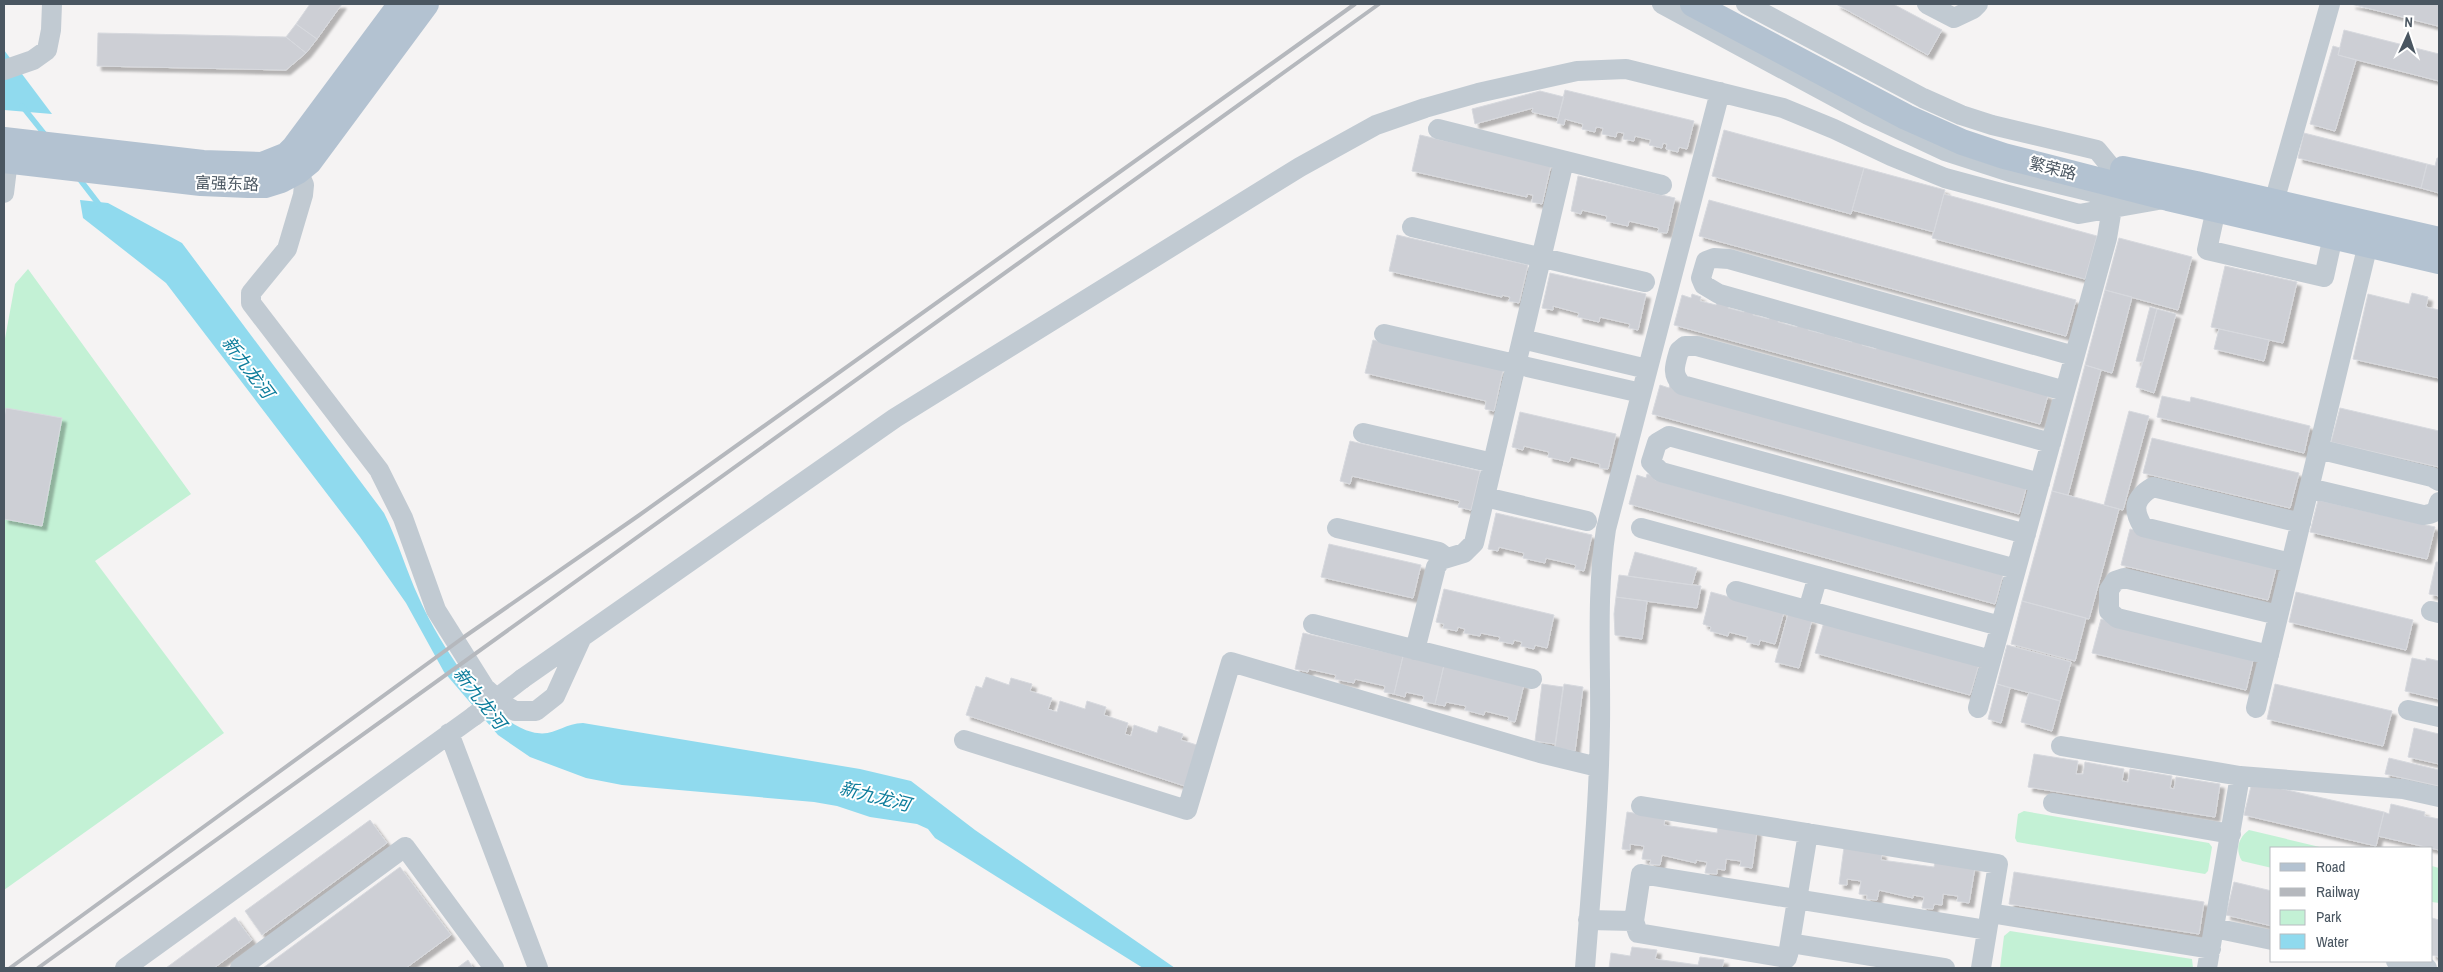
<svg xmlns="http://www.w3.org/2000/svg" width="2443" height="972" viewBox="0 0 2443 972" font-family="'Archivo Narrow','Noto Sans SC',sans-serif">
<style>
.green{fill:#c3f1d5}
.water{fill:#90daee}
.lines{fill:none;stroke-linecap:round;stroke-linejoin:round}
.stream{stroke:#90daee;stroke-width:5.5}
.building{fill:#cdcfd5;stroke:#d7d9de;filter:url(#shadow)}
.minor{stroke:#c1cad2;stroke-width:20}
.major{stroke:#b3c2d1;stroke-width:26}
.rail{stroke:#b5b8bd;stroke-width:4}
.minor-bridge{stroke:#c1cad2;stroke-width:20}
.labels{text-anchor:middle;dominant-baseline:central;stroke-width:4;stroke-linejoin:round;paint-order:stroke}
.street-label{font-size:16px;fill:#4a5661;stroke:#fff}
.water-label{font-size:18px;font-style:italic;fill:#0c7c9b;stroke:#fff}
</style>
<defs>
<filter id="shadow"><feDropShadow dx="4.5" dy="4.5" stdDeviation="1" flood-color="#0004"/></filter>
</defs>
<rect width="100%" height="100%" fill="#f5f3f3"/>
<path class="green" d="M28,269L191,494L95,561L224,733L4,890V344L15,284Z
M2024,811L2209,843L2212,847L2208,871L2205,874L2017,842L2015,838L2018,814Z
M2249,830L2324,848H2272V868L2242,861C2235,850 2238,838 2249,830Z
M2432,866L2439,868V903L2432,902Z
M2010,931L2192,959L2193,968H2000L2004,936Z"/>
<path class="water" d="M4,50L52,114L4,110Z
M80,200L108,203L182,243L384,513C398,541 406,570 419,598C436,638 488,722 532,732C554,738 563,723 583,723L860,769L911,781L975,830L1175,968H1143L935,838L928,829L917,824L870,817L837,806L814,802L622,785L586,778L530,757L498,735L444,672L406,603L360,537L166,283L83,218Z"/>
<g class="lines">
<path class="stream" d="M22,106L46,136
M78,177L101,207"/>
</g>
<path class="building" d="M310,4H342L317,39L296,24Z
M1836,4H1893L1942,30L1928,55Z
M2351,4H2439V19L2438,26Z
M296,24L317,39L306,53L286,37Z
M2344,30L2439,54V81L2338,55Z
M98,33L286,37L306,53L286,70L97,66Z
M2333,46L2340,48L2338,55L2356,60L2335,131L2310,124Z
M1565,90L1694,121L1687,149L1679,147L1678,152L1666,149L1667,144L1663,143L1662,148L1649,145L1651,140L1635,136L1634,141L1623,139L1624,133L1617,132L1616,137L1602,134L1603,128L1596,127L1595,132L1582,129L1583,124L1565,119L1564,125L1557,123Z
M1540,91L1564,97L1558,118L1532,112L1533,108L1475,124L1472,109Z
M1724,130L1864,168L1851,214L1712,176Z
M2304,133L2427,164L2421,188L2298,158Z
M1420,135L1551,165L1542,204L1532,202L1533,195L1527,194V197L1412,171Z
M2437,158H2439V193L2421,188L2427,164L2435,166Z
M1864,168L1945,190L1934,232L1852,210Z
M1578,176L1675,198L1667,233L1658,232L1659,228L1629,221L1628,226L1606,221L1607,216L1582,210L1581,214L1571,211Z
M1944,194L2097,236L2085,279L1932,238Z
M1709,200L2076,300L2066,336L1699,236Z
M1397,235L1528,265L1519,303L1509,301L1510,297L1502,295V297L1389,271Z
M2119,238L2192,257L2178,310L2105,290Z
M2225,266L2297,282L2283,343L2211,327Z
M1550,273L1646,294L1638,330L1629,328L1630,324L1600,317L1599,322L1578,317L1579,313L1553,306V310L1542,308Z
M2105,290L2132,297L2112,373L2085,365Z
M2412,293L2428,297L2426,307L2439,310V378L2353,359L2368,294L2409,304Z
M1692,294L1701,297L1700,301L1716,305L1717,302L1729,305L1728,308L1744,312L1745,309L1754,311L1753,315L1769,319L1770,316L1779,318L1778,322L1797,327L1798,323L1809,326L1808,330L1824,334L1825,331L1836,334L1835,337L1852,342L1853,338L1863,341L1862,345L1876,349L1877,345L2048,395L2040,424L1674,325L1682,295L1691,298Z
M2150,307L2157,309L2143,362L2136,361Z
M2157,309L2176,314L2154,393L2136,387Z
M2219,329L2269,340L2264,361L2214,349Z
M1373,340L1503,370L1494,411L1485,409L1486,401L1365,373Z
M2085,365L2101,370L2068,495L2052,491Z
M1670,384L2027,485L2019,514L1652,414L1660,385L1669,388Z
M2162,396L2190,402L2191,397L2310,426L2304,453L2157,417Z
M6,408L62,418L42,526L4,519V418Z
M2340,408L2439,431V467L2331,442Z
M2129,411L2149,416L2123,510L2104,505Z
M1520,412L1616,434L1608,469L1600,468V464L1571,457L1569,462L1548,457L1549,452L1524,446L1523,450L1512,447Z
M2152,438L2299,473L2290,508L2143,473Z
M1350,441L1480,471L1471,510L1458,507L1460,501L1352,476L1350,484L1340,481Z
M1647,474L1656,477L1655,480L2003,575L1995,604L1629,504L1637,475L1646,478Z
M2052,491L2119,509L2089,619L2022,601Z
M2318,500L2435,527L2427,559L2310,532Z
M1496,513L1592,535L1584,571L1575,569L1576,565L1546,558L1545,563L1523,558L1524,553L1499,547L1498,551L1488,549Z
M2130,529L2277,564L2268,600L2121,565Z
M1329,544L1421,565L1413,598L1321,577Z
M1635,552L1697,568L1692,585L1628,576Z
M2436,562H2439V596L2429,594Z
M1619,575L1701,586L1697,608L1616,597Z
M1444,589L1554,615L1547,648L1535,645L1534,649L1521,646L1522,642L1514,640L1513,644L1499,641L1500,637L1481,633L1480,636L1464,633L1465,629L1458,627L1457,631L1443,628L1444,624L1436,622Z
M1711,592L1784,612L1775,644L1760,640L1759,645L1746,642L1748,637L1729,632L1728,636L1710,631L1711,627L1703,624Z
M2296,592L2413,620L2406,650L2289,622Z
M1616,597L1647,601L1642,639L1615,635L1614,614Z
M2022,601L2086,618L2075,661L2011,644Z
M1788,614L1812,620L1799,668L1775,662Z
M2101,619L2254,656L2246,690L2092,653Z
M1824,622L1979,664L1970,695L1815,653Z
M1303,633L1403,656L1394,694L1384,692L1385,686L1355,679L1354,683L1335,679L1336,675L1309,669L1308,672L1295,669Z
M2007,645L2071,662L2060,701L1997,684Z
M1403,656L1444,665L1435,704L1423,701L1424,696L1406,692L1405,697L1394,694Z
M2412,658L2426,661V658L2439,661V699L2405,691Z
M1444,665L1524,684L1515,722L1508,720L1509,717L1485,711L1484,715L1465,710L1466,706L1446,702L1445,706L1435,704Z
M986,677L1009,685L1011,678L1032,684L1030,691L1052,698L1048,709L1057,712L1060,701L1085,709L1087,701L1106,707L1104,715L1128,723L1125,734L1131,736L1134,725L1157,733L1159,726L1183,734L1181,740L1200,746L1191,788L966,715L976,686L982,688Z
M1542,684L1563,687L1555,744L1535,741Z
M1564,684L1583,687L1575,751L1555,748Z
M1997,684L2010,688L2001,723L1988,719Z
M2275,684L2392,711L2383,746L2267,719Z
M2029,692L2060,701L2052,731L2021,722Z
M2414,728L2439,734V764L2408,757Z
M2034,754L2078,761L2076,774H2083L2085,762L2124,769L2122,781L2128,782L2130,769L2172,776L2170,788L2174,789L2176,777L2220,784L2215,817L2028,787Z
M2389,758L2439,770V786L2385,774Z
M2252,782L2384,812L2376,846L2244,815Z
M2391,804L2425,812L2424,816L2439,819V850L2378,836L2384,812L2389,814Z
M1627,812L1665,818L1664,825L1717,833L1718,826L1757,831L1752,868L1740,866L1741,861L1726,859L1725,870L1717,869V874L1705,873L1707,862L1696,860V863L1662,855L1660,865L1650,864L1651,860L1642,859L1644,846L1630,844V850L1622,849Z
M370,820L387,843L262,935L245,911Z
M1844,847L1882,853L1881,860L1934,867L1935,861L1975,867L1969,903L1957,901L1958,896L1943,894L1942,905L1934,904L1933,909L1922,908L1924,897L1913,895V898L1879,890L1877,900L1867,899V895L1859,894L1861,881L1847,879V885L1839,884Z
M400,867L451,935L406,968H263Z
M2014,872L2204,902L2199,934L2009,904Z
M2234,882L2272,891V926L2226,915Z
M235,917L252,940L214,968H166Z
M2432,918L2439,920V957L2432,955Z
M1632,947L1657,950L1655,959L1698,965L1700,957L1724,960L1722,968H1609L1611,953L1630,956Z
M468,960L473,968H457Z"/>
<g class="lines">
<path class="minor" d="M1662,4L1868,115L1945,151L2010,172L2092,192L2121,194
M1746,4L1923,98L1961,115L1992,125L2097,150L2111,167
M1927,4L1954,18L1973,9L1978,4
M4,70L33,60L47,50L51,30L52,4
M1438,129L1662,185
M298,171L304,185L303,195L287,249L251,293V303L379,470L403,518L436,610L485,688L504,705L515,711H536L555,696L581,639
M4,193L8,160
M2274,202L2330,4
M2216,209L2207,250L2324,277L2333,236
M1412,227L1645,282
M1384,334L1641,393
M1522,339L1647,369
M2065,391L1719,294L1704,285L1701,278L1706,261L1714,258L1729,259L2074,356
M1363,433L1493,463
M2318,449L2432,477L2439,481
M2040,483L1682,385C1671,374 1675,365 1679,351L1685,346H1697L2051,443
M2309,488L2423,515C2433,514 2437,512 2439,502
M1485,497L1587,521
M1337,528L1439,552L1447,558
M1641,528L2000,626
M2291,563L2143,527C2132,509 2134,498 2153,487L2301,523
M2016,569L1661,472L1651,462L1657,443L1669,436L2026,534
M1736,591L1991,660
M1808,610L1818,576
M2431,611L2439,613
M1313,624L1532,679
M1415,650L1436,567L1441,560L1464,553L1474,543L1564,161
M2269,655L2117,618L2109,611V590L2115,581L2124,578L2278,615
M522,679L895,418L1300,167L1376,125L1425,108L1478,93L1577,71L1626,69L1783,108L1834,129L1891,156L1945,178L2079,214L2164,199
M1978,708L2107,238L2112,208
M2256,708L2368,244
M2408,710L2439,717
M449,733L538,968
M964,740L1187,810L1231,662L1540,753L1598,767
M2061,746L2240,776L2403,789L2439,797
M2053,803L2231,834
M1641,806L1998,864L1981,968
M1990,913L2211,949
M1588,920L1634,921L1641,874L1987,930
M1634,921L1638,933L1787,958
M2214,928L2272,940
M1790,943L1945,968
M1788,955L1808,833
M2396,961L2427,968
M125,968L474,716
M240,968L405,847L494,968
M1585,968C1591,888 1599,807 1600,726C1601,660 1596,594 1606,529L1720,92
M2207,968L2240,776"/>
<path class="major" d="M1693,4L1906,117L1962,142L2004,156L2168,198L2439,261
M4,140L203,163L262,165L287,155L294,148L401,4
M4,160L201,183L248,185H265L281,180L298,171L309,162L426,4
M2123,169L2196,184L2439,240"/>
<path class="rail" d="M10,968L464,637L638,516L1355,4
M38,968L1379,4"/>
<path class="minor-bridge" d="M474,716L522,679"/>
</g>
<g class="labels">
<g class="street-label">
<text transform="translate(2053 168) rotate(14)">繁荣路</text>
<text transform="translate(227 183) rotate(2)">富强东路</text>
</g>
<g class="water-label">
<text transform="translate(248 367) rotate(53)">新九龙河</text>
<text transform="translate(480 698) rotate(52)">新九龙河</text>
<text transform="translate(875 796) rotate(14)">新九龙河</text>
</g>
</g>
<rect width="2443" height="972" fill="none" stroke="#4a5661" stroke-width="10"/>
<rect x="2270" y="847" width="162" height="115" fill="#ffffff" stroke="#b7bbc0"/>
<rect x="2280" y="863" width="25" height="8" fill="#b3c2d1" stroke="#b7bbc0"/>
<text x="2316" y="872" font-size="15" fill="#4a5661">Road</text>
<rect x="2280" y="888" width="25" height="8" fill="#b5b8bd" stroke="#b7bbc0"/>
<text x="2316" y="897" font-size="15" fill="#4a5661">Railway</text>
<rect x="2280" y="910" width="25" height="15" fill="#c3f1d5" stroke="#b7bbc0"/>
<text x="2316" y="922" font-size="15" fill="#4a5661">Park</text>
<rect x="2280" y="934" width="25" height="15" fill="#90daee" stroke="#b7bbc0"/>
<text x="2316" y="947" font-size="15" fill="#4a5661">Water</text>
<g transform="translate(2408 35) rotate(3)" stroke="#ffffff" stroke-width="4" paint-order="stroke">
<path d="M0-4L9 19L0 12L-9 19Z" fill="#4a5661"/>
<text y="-8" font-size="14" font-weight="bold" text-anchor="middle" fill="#4a5661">N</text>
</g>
</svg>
